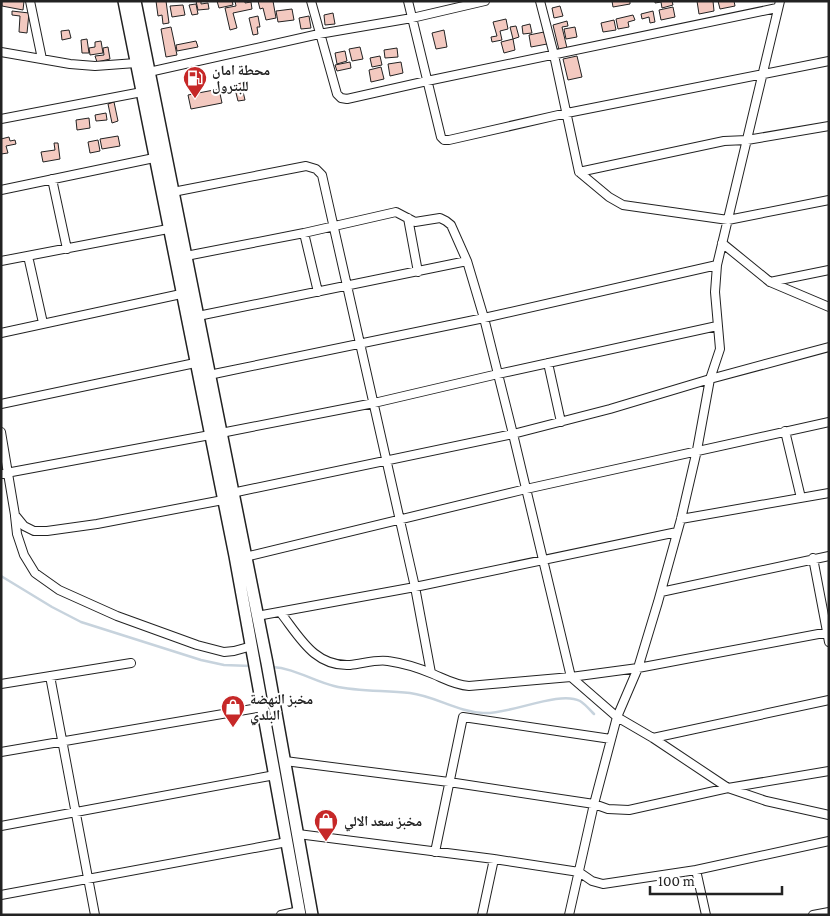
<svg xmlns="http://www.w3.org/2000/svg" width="830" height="916" viewBox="0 0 830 916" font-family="'Crimson Pro','Noto Naskh Arabic',serif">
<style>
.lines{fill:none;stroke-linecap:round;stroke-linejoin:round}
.stream{stroke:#c7d3dd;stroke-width:2.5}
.building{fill:#f3c9c0;stroke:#222}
.street-casing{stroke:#222;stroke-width:10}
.secondary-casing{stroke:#222;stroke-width:14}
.street{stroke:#fff;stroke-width:8}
.secondary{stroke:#fff;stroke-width:11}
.labels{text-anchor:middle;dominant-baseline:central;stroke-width:4;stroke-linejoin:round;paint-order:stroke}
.poi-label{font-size:14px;font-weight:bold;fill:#222;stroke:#fff;text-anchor:start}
</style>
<rect width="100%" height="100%" fill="#fff"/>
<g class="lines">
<path class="stream" d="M1,576L52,607L81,622L201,660L224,665L251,666
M272,667C294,668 313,681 334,686C359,692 384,690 410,693C435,696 458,712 483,713C509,715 559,690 580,701C585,704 590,710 594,714"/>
</g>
<path class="building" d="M2,1H24L23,10L2,6Z
M156,1H166L169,23L163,24L162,15L158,16Z
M196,1H201V4L208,3L209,9L198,10Z
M217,1H232L233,5L219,8Z
M235,1H245V3L251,2L252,9L233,13L237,28L230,30L225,8L236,6Z
M258,1H273L276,18L266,20L263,8L260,9Z
M612,1H630V4L613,7Z
M655,1H672L673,5L662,8L661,2L655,3Z
M697,1H713L714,11L699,14Z
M718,1H734L735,6L720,9Z
M196,4L198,14L192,15L189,5Z
M183,5L185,15L172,17L170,6Z
M560,6L563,16L554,18L552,8Z
M673,7L675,17L661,20L659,10Z
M292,9L294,20L278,22L276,11Z
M12,11L29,13L27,33L19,32L20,16L12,15Z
M653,11L655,22L650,23L649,17L642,19L641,14Z
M333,13L335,24L325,25L324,15Z
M633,15L635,20L628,22L629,27L618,29L616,19Z
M258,16L260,27H257L258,34L253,35L249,18Z
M309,16L311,28L301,29L299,18Z
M506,19L508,29L500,31L502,40L492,42L491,37L497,36L493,22Z
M614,20L616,30L603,32L601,23Z
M567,21L568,26L562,27L567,48L559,50L553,25Z
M530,24L532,33L523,34L522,26Z
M516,26L519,37L513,39L510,27Z
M171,27L177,55L166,57L161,29Z
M575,27L577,37L566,39L564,29Z
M69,30L71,38L62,40L61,31Z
M444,30L447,47L436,49L432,33Z
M544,32L547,44L531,47L529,35Z
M87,39L89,53H82L81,40Z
M513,39L515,50L504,53L501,42Z
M101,41L103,53L90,55L89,48L95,47V42Z
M196,41L198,47L177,51L176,45Z
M108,47L110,59L97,62L95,56L104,55L103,48Z
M360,47L363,59L352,61L349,49Z
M397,48L398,57L385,58L384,50Z
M345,51L347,61L337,64L335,53Z
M380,56L382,65L372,67L370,58Z
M577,56L582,77L568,80L563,59Z
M350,62L351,68L337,71L335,65Z
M401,62L403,73L390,76L388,64Z
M381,67L384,79L371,82L369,70Z
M241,83L245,100L238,101L234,85Z
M219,89L222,103L191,109L188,95Z
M114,102L118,121L112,123L108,104Z
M106,113L107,120L96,121L95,115Z
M89,118L90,128L77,130L76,120Z
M118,136L120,146L102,149L100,139Z
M9,137L10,141L15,140L16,144L6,146L8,153L1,154V139Z
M98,140L100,151L90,153L88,142Z
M54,143H58L60,159L43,162L41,152L55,150Z"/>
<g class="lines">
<g class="street-casing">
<path id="street" d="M30,1L42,59
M311,1L337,94L341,98L347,99L427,81L777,8
M408,1L441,137L444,140H449L567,113L829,61
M540,1L554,55L579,172L609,197L623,205L728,220L829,200
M1,52L70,64L95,66L136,63
M149,72L319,34L412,18L485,1
M1,119L142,92
M579,172L724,141L747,140L829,126
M52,179L67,249
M1,190L154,158
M173,192L306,166L316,169L322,175L415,587L431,673
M408,218L418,272
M304,233L318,292
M722,243L770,282L829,307
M28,256L43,323
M186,256L304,233L396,212L415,222L440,218L446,221L451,225L467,261L484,318L513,434L571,677L638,668L829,632
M1,261L168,229
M770,282L829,270
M198,316L467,261
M1,333L181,294
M548,363L561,422
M209,375L484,318L717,265
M1,404L195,363
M785,431L801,498
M1,432L15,515L24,526L34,531H47L97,524L223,500
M221,433L374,403L498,374L717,326
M1,474L210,435
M232,493L513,434L610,409L710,379L829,347
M15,516L17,534L24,555L35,573L59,590L117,616L197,645L224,652L234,651L252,646
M681,519L829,493
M245,557L526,489L829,422
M813,558L829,642
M661,592L829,556
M280,612C299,636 314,667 350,665C362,664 376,659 388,661C402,663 419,668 433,674C445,679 455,685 469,686L571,677L617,717L653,738L728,788L766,801L829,815
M257,616L415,587L677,532
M50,676L95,915
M1,684L131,663
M653,738L829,700
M1,752L263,707
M285,761L449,782L594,804L608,809L629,810L728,788L829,771
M1,826L275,775
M298,834L494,859L579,872L592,881L603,884L696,870L829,841
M435,852L463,717L611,739
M696,870L706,915
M1,895L287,842
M281,915L300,911
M482,915L494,859
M569,915L594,804L617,717L638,668L658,602L681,519L697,450L710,379L720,349L715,292L717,265L780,1
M813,915L829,912"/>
</g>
<g class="secondary-casing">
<path id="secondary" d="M124,1L235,556L300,915
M135,1L267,663L312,915"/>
</g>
<use href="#street" class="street"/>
<use href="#secondary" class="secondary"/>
</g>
<defs>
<g id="fuel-pin" transform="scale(1.25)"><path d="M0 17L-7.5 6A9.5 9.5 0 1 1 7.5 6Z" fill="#c62828" stroke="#fff"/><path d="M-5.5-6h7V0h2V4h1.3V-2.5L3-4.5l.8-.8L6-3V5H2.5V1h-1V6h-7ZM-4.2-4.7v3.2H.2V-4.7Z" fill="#fff"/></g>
<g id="shop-pin" transform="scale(1.25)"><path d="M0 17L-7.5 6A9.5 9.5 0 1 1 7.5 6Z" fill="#c62828" stroke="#fff"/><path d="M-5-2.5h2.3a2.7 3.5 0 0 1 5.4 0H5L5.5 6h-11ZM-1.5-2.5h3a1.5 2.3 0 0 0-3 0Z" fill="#fff"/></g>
</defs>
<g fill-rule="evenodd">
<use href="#fuel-pin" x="195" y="78"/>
<use href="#shop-pin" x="233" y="707"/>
<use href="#shop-pin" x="326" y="821"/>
</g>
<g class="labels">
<g class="poi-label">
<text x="212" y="70">محطة امان<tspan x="212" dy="16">للبترول</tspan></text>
<text x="250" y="699">مخبز النهضة<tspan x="250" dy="16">البلدي</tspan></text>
<text x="344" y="821">مخبز سعد الالي</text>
</g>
</g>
<rect width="830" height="916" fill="none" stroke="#222222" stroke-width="5"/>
<path d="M650 886v8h132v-8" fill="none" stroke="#222222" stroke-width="2.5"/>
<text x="658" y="886" font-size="15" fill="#222222" stroke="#ffffff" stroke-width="4" paint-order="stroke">100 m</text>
</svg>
